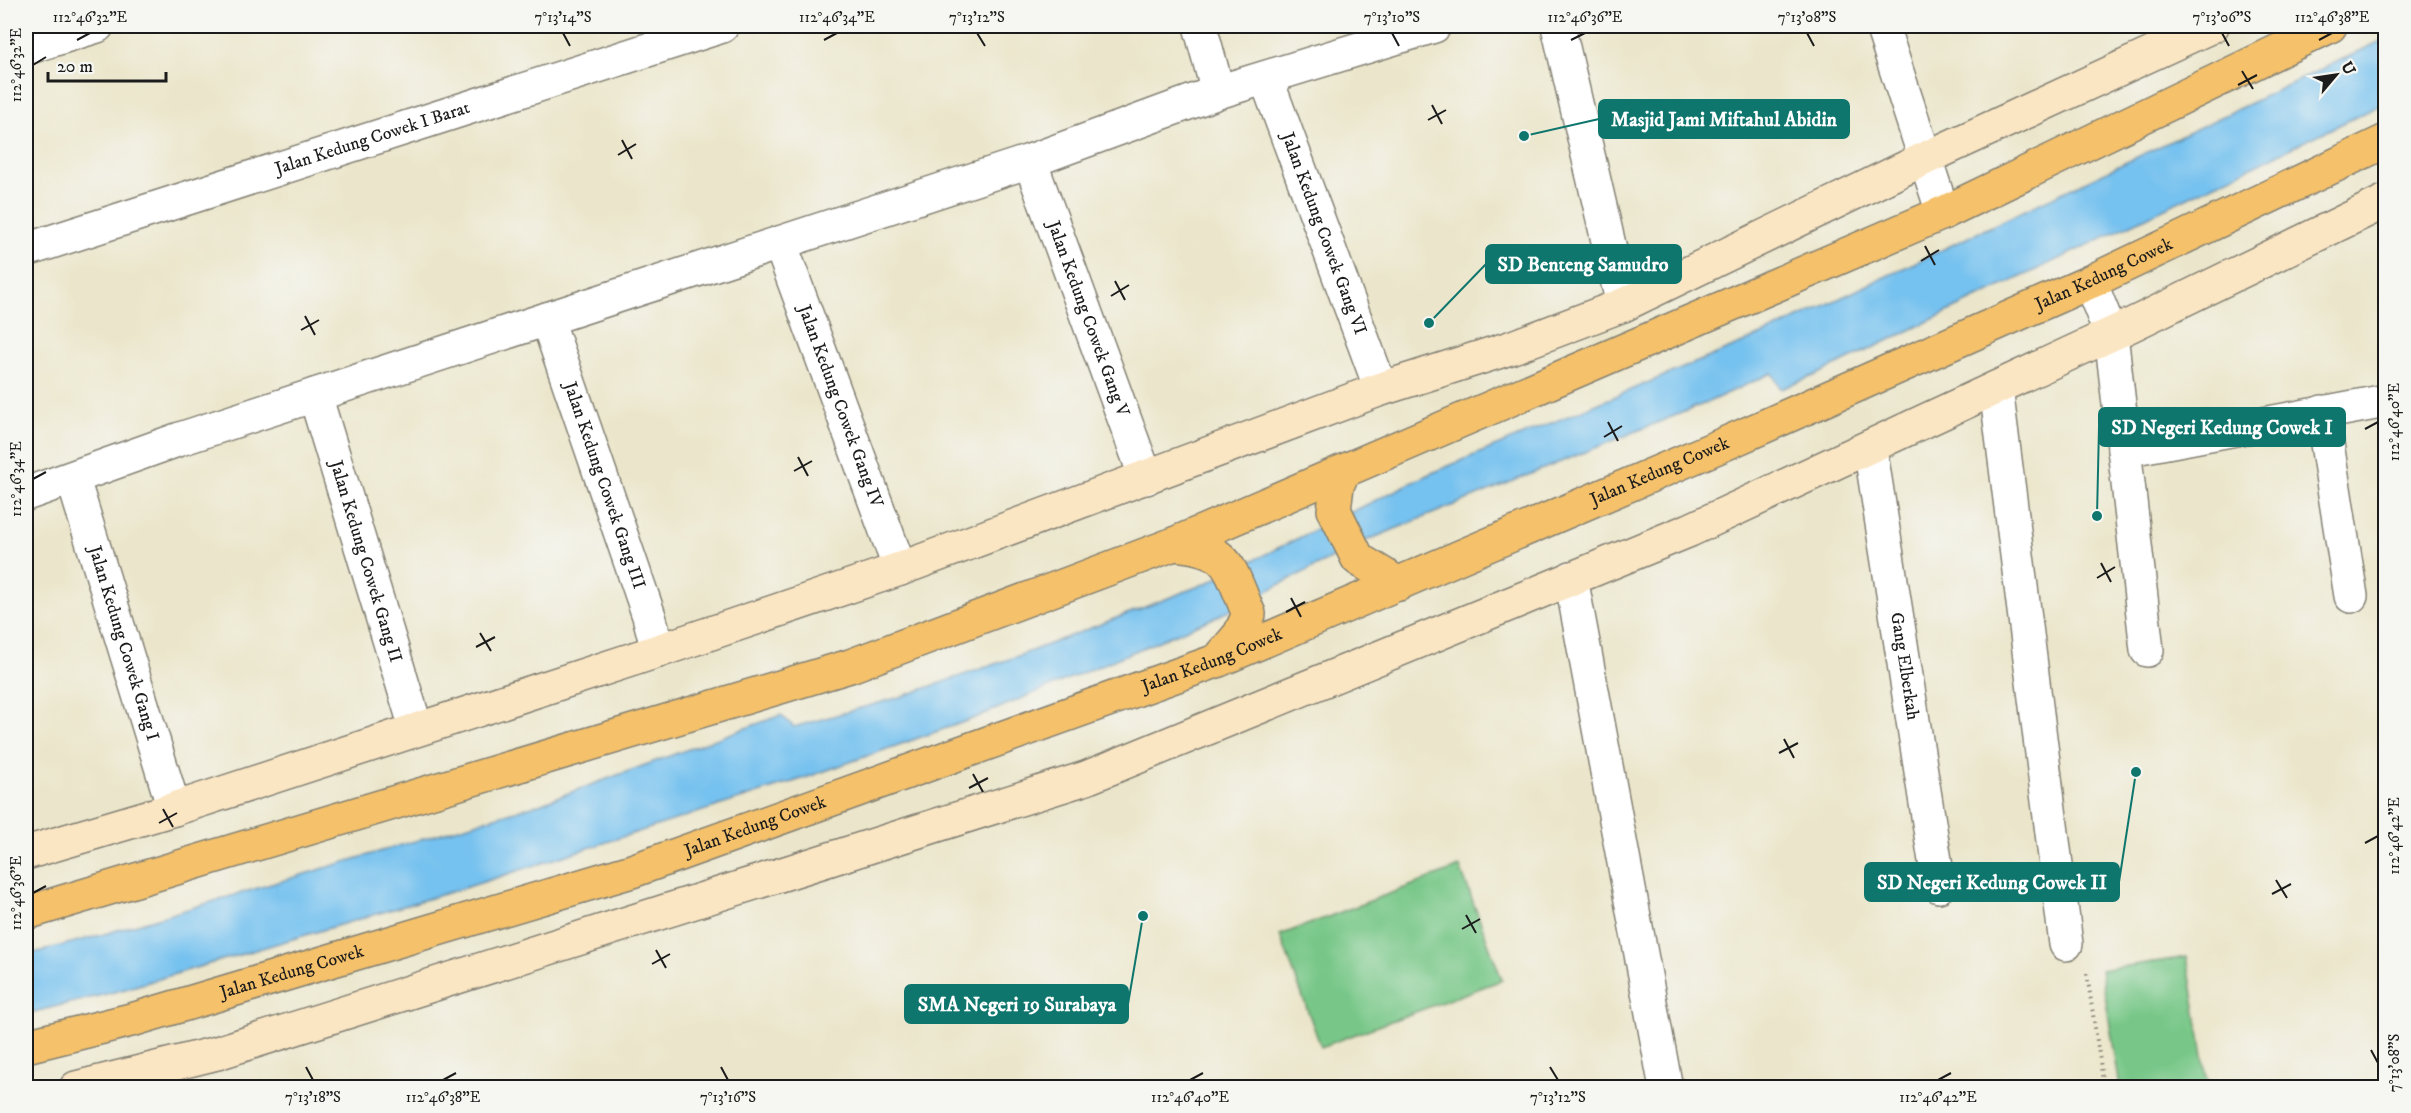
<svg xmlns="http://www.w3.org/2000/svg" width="2411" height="1113" viewBox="0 0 2411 1113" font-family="'IM FELL DW Pica',serif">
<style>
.green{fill:#78c788;stroke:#4a7252;stroke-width:1.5}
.water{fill:#75c1ef;stroke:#486e86;stroke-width:1.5}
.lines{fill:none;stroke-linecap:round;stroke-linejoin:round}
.minor-casing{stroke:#848174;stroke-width:36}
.secondary-casing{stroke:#848174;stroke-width:36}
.trunk-casing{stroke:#848174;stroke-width:36}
.path{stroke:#848174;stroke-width:4;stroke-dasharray:1.5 4.5;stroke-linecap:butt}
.minor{stroke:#fff;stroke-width:33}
.secondary{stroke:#fbe6c4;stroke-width:33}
.trunk{stroke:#f5c16b;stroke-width:33}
.ticks{fill:none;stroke:#1c1c1c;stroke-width:2}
.labels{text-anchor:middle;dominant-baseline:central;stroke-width:6;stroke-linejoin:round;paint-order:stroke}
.street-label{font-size:18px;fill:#1c1c1c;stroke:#f6f6f2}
.leader{fill:none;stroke:#0f766e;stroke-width:2}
.callout-dot{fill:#0f766e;stroke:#f6f6f2;stroke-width:2}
.callout{fill:#0f766e;stroke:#0f766e;stroke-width:2}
.callout-label{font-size:20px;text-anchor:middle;font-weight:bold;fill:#fff}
.neatline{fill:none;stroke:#1c1c1c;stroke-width:2}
.ticks-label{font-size:15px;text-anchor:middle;fill:#1c1c1c}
</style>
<rect width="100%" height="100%" fill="#f6f6f2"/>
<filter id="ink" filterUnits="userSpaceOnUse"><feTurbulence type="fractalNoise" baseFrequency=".0167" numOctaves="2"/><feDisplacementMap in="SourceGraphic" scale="12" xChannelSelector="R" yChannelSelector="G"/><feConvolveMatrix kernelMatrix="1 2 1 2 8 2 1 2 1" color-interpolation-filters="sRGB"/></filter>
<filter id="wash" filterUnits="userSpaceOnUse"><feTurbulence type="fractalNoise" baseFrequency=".008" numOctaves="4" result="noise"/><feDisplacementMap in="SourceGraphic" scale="24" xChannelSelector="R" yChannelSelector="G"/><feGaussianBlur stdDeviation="1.35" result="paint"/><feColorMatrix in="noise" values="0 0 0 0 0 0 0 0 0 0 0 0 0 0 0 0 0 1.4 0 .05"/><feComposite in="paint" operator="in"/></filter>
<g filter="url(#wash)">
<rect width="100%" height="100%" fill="#ebe6cb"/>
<path class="green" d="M1460,867L1502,980L1321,1047L1280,935Z
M2187,957L2208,1087H2120L2101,970Z"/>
<path class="water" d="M2385,39V103L1816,375L1781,389L1772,373L1706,403L1363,542L1216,617L975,718L805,778L474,885L118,991L26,1014V955L101,935L539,804L781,715L794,727L900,697L1021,655L1207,583L1427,475L1769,332Z"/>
</g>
<g filter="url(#ink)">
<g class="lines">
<g class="minor-casing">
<g id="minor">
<path d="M1200,26L1218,92"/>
<path d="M1558,26L1623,305"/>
<path d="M1882,26L1943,213"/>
<path d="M26,48L97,26"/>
<path id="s1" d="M1266,78L1381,389"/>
<path id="s2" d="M1030,161L1146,478"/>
<path id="s3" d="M780,243L900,569"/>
<path id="s4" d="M26,250L722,26"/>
<path d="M2090,282L2111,334L2147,650"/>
<path id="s5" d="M547,319L649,616L658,651"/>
<path d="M1996,388L2066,944"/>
<path id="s6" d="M315,395L416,728"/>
<path d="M2322,412L2351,596"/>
<path id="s7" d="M1870,447L1939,886"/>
<path d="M2124,450L2386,401"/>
<path id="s8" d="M73,479L174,809"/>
<path d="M26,494L180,439L1030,161L1218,92L1434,26"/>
<path d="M1571,578L1666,1088"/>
</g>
</g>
<g class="secondary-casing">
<path id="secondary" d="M26,853L174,809L658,651L900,569L1381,389L1510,348L1623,305L1926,158L2212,26
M76,1088L217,1053L1086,778L1690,530L2131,325L2386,201"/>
</g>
<g class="trunk-casing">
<g id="trunk">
<path d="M1343,472L1337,486L1334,510L1358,559L1399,584"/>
<path d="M1174,544C1231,549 1228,566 1249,614L1240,634L1219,659"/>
<path d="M26,913L850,666L1174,544L1943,213L2330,26"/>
<path id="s9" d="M26,1046L135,1019L632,871L1219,660L1722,445L2090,282L2386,141"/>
</g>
</g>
<path class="path" d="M2087,974L2104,1088"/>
<use href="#minor" class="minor"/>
<use href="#secondary" class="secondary"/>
<use href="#trunk" class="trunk"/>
</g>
</g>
<path class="ticks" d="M563,33L570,46M977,33L985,46M1392,33L1399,46M1807,33L1814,46M2222,33L2229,46M77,40L90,33M824,40L837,33M1571,40L1585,33M2319,40L2332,33M33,65L46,57M2242,71L2253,89M2238,85L2257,75M1432,105L1442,124M1428,120L1446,110M622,140L632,159M618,155L636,144M1925,246L1935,265M1921,261L1939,250M1115,281L1125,300M1111,296L1129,285M305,316L315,335M301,330L319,320M1608,422L1618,441M2365,429L2378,422M1604,437L1622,426M798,457L808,476M794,471L812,461M33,479L46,472M2101,563L2111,582M2097,578L2115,567M1291,598L1301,617M1286,612L1305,602M480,633L491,651M476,647L495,637M1784,739L1794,758M1779,753L1798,743M973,774L983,792M969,788L988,778M163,809L173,827M159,823L177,813M2365,843L2378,836M2276,880L2287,898M33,893L46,886M2272,894L2291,884M1466,915L1476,933M1462,929L1480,919M656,950L666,968M652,964L670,954M2371,1050L2378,1063M306,1067L313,1080M721,1067L728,1080M1550,1067L1558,1080M443,1080L456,1073M1190,1080L1203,1073M1938,1080L1951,1073"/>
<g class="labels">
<g class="street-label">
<text stroke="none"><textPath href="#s4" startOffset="364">Jalan Kedung Cowek I Barat</textPath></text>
<text stroke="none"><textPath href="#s1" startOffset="166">Jalan Kedung Cowek Gang VI</textPath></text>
<text stroke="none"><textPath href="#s9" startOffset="2220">Jalan Kedung Cowek</textPath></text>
<text stroke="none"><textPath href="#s2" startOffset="168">Jalan Kedung Cowek Gang V</textPath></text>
<text stroke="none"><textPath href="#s3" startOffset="174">Jalan Kedung Cowek Gang IV</textPath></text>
<text stroke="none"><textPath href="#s9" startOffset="1734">Jalan Kedung Cowek</textPath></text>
<text stroke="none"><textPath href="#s5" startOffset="176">Jalan Kedung Cowek Gang III</textPath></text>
<text stroke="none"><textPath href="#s6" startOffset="174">Jalan Kedung Cowek Gang II</textPath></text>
<text stroke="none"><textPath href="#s8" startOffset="172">Jalan Kedung Cowek Gang I</textPath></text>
<text stroke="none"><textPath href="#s9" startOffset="1248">Jalan Kedung Cowek</textPath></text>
<text stroke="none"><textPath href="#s7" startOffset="222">Gang Elberkah</textPath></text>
<text stroke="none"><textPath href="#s9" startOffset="762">Jalan Kedung Cowek</textPath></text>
<text stroke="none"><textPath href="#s9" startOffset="276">Jalan Kedung Cowek</textPath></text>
</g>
</g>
<path class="leader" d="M1524 136L1599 119M1429 323L1486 264M2097 516L2099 427M2136 772L2119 882M1143 916L1128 1004"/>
<g class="callout-dot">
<circle cx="1524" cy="136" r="6"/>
<circle cx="1429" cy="323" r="6"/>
<circle cx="2097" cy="516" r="6"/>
<circle cx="2136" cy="772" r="6"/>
<circle cx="1143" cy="916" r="6"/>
</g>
<g class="callout">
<rect x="1599" y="100" width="250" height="38" rx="6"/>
<rect x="1486" y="245" width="195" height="38" rx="6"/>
<rect x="2099" y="408" width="246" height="38" rx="6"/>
<rect x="1865" y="863" width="254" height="38" rx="6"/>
<rect x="905" y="985" width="223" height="38" rx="6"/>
</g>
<g class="callout-label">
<text x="1724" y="126">Masjid Jami Miftahul Abidin</text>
<text x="1583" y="271">SD Benteng Samudro</text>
<text x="2222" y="434">SD Negeri Kedung Cowek I</text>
<text x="1992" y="889">SD Negeri Kedung Cowek II</text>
<text x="1017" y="1011">SMA Negeri 19 Surabaya</text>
</g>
<rect width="2411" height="1113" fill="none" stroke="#f6f6f2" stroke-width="66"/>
<g transform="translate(2336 75) rotate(61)" stroke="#f6f6f2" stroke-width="4.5" paint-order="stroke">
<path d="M0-4.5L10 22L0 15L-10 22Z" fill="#1c1c1c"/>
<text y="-9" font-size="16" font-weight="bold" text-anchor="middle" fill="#1c1c1c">U</text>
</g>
<path d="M48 72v9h118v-9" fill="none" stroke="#1c1c1c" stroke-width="3"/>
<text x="57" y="72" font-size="18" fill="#1c1c1c" stroke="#f6f6f2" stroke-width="4.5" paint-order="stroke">20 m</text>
<rect x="33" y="33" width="2345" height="1047" class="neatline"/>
<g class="ticks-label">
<text x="90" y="22">112°46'32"E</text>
<text x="563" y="22">7°13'14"S</text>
<text x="837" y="22">112°46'34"E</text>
<text x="977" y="22">7°13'12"S</text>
<text x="1392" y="22">7°13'10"S</text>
<text x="1585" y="22">112°46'36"E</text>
<text x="1807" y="22">7°13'08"S</text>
<text x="2222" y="22">7°13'06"S</text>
<text x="2332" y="22">112°46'38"E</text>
<text transform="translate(16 65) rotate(-90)" y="5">112°46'32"E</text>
<text transform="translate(2394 422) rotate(-90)" y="5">112°46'40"E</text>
<text transform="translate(16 479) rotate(-90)" y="5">112°46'34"E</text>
<text transform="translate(2394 836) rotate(-90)" y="5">112°46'42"E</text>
<text transform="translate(16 893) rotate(-90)" y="5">112°46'36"E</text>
<text transform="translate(2394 1063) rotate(-90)" y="5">7°13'08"S</text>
<text x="313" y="1102">7°13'18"S</text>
<text x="443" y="1102">112°46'38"E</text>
<text x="728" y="1102">7°13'16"S</text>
<text x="1190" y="1102">112°46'40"E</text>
<text x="1558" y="1102">7°13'12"S</text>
<text x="1938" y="1102">112°46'42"E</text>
</g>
</svg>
